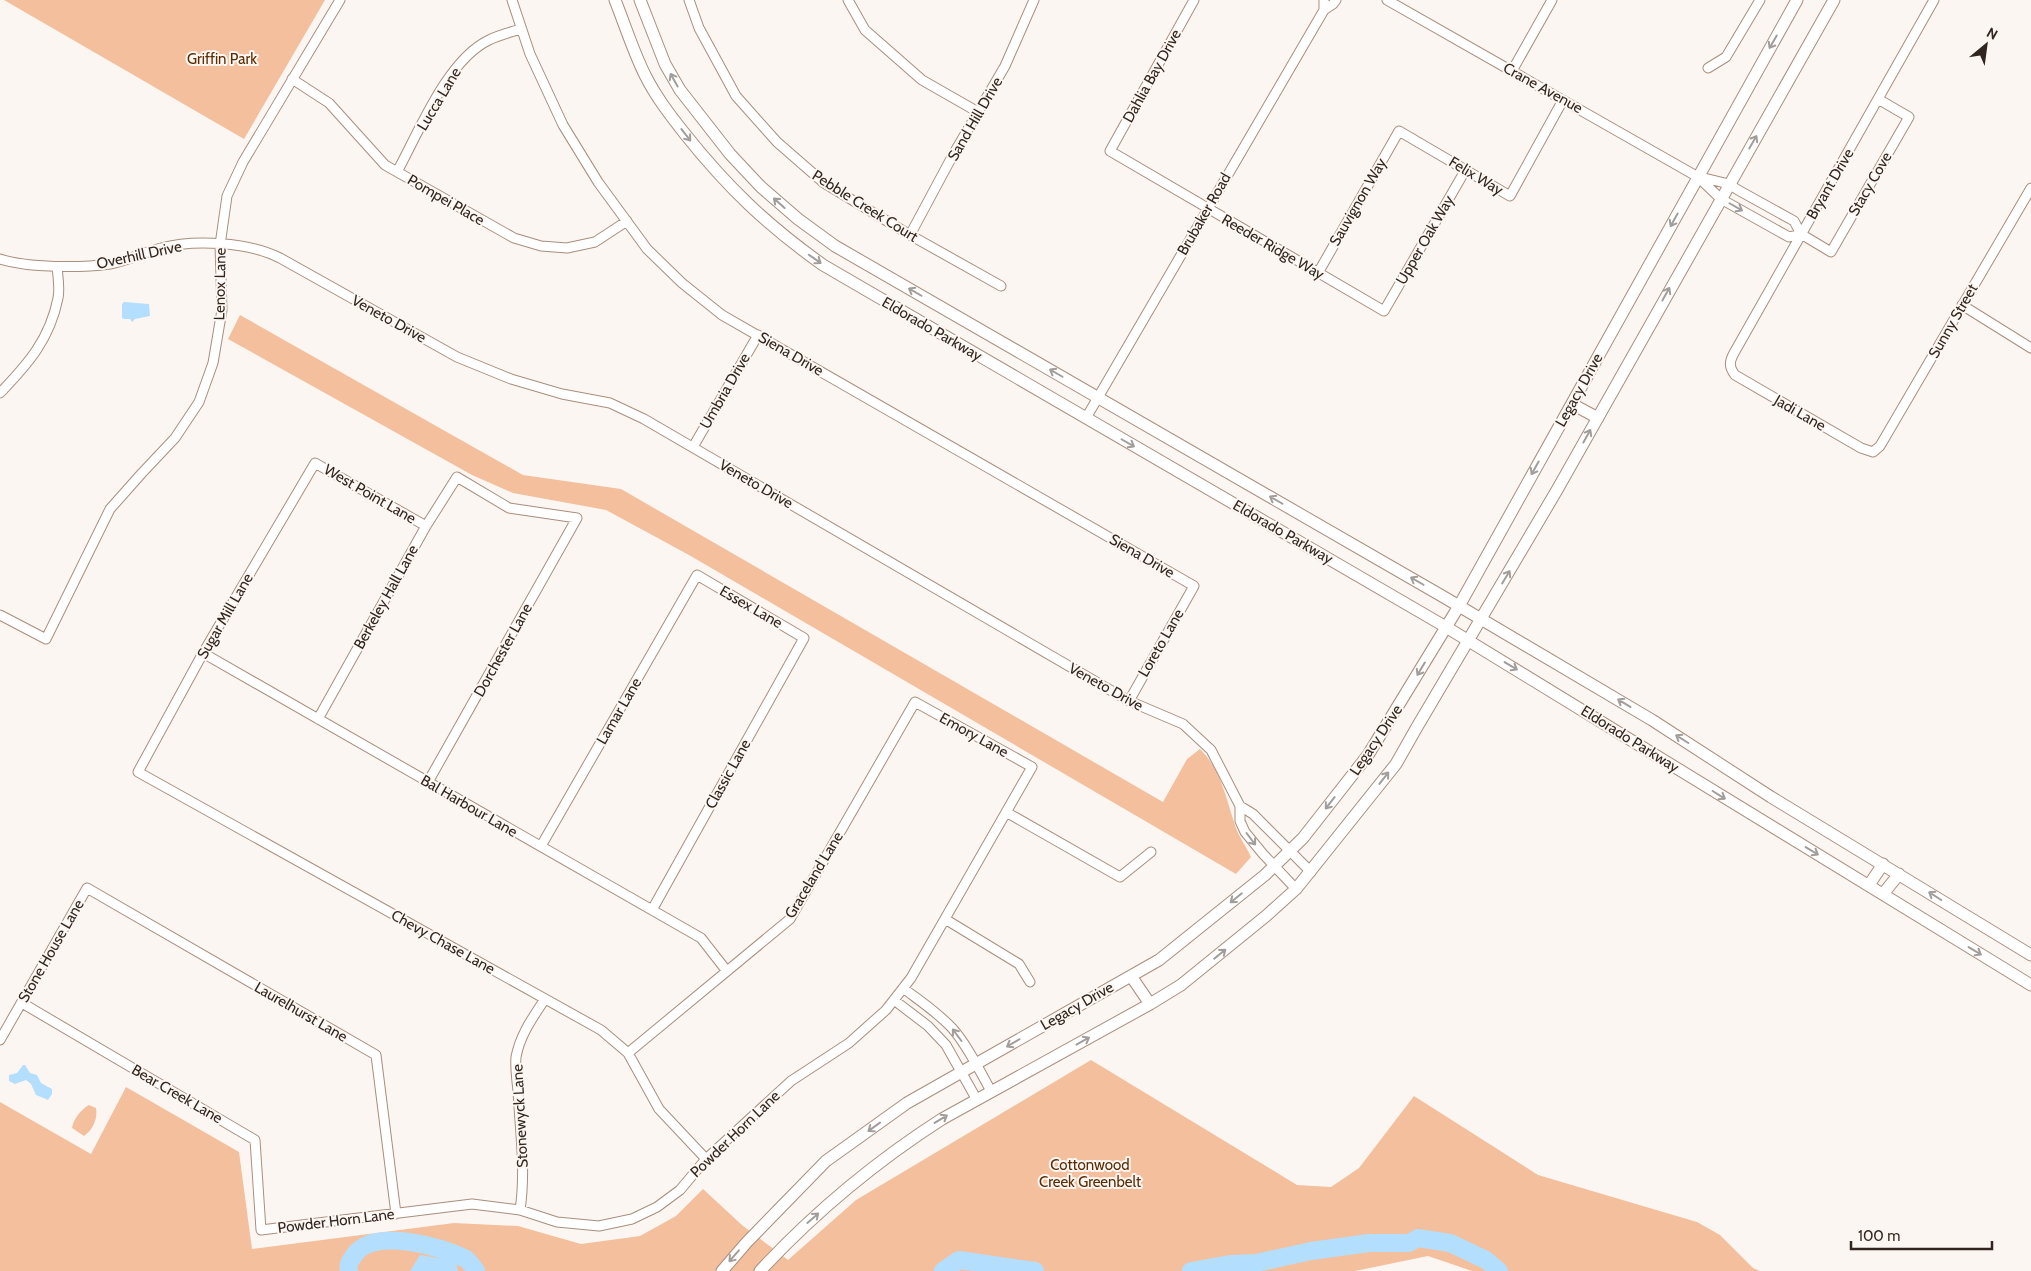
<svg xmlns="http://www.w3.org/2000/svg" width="2031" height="1271" viewBox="0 0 2031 1271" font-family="Cabin,sans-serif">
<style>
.green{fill:#f4bf9d}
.water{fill:#b4defd}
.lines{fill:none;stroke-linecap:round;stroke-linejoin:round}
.river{stroke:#b4defd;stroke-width:18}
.minor-casing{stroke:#a98e7d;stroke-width:11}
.major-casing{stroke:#a98e7d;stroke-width:13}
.minor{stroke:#fff;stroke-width:9}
.major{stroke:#fff;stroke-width:11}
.oneway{stroke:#a29d9a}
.labels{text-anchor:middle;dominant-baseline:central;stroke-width:4;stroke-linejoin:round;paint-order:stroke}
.park-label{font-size:15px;fill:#5b2b01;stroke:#fcf6f2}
.street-label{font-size:15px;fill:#31261f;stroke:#fcf6f2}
</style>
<rect width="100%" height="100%" fill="#fcf6f2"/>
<path class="green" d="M4,0H325L244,139Z
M240,315L523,475L621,489L1163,802L1187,759L1200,749C1221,770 1225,795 1234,822C1237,834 1246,846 1251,857L1236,874L689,555L606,510L513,493L472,475L228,339Z
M1091,1060L1297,1185L1331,1187L1359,1168L1414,1096L1538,1175L1697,1222L1720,1235L1753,1268L1760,1271H1472L1428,1256L1355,1271H0V1102L91,1154L126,1087L239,1152L252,1249L454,1223L518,1226L581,1244L640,1236L676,1216L703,1189L743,1226L788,1260L856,1200Z
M89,1105L96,1108C98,1118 93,1130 84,1136L72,1128C73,1120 81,1109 89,1105Z"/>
<path class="water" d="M124,302L149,304L150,316L135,319L132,322L130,319H124L122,318V304Z
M23,1065H25L30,1073L37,1075L41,1083L52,1089V1094L48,1100L36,1095L31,1084L26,1080L15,1084L9,1081V1075L17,1073Z
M420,1255L456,1261L458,1271H410Z"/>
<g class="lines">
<path class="river" d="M349,1271C347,1264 351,1260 355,1254C375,1228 442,1246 466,1259C470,1262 473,1267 476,1271
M943,1271L959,1260L1035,1271
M1191,1271L1230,1264L1256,1263L1311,1251L1369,1243H1409L1418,1238L1450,1243L1486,1260L1499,1271"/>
<g class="minor-casing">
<path id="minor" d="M512,0L530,54L563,125L598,182L647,249L682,283L722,315L1194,586L1129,701
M689,0L699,28L736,96L777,142L824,183L910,235L1001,286
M848,0L865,30L922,80L978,112
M1194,0L1110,151L1384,311L1466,169
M1387,0L1698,177L1721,199L1789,237L1801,234
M1934,0L1734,353C1729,362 1729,367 1735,375L1861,448L1873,452L1880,446L2031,188
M1324,10L1333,4L1336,0
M1708,68L1726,57L1760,0
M1512,71L1552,0
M292,79L329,103L385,165L514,238L541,246L567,248L595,242L627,221
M397,172C419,132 447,60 489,40C499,35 511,32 521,29
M1700,177L1729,184L1738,190L1794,221L1801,234
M1801,234L1831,252L1909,117L1878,99
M910,235L954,153L1005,66L1034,0
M0,259C29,268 80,268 110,264C127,261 144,252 161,248C194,239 249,242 280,258L457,357L511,379L562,394L610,403L644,419L1129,701L1183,724L1211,750L1240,806V821L1245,832L1263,854L1296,889
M1318,273L1399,131L1510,196L1563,100
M1962,305L2031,348
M0,393C28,364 50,339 58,298C60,289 58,277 57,267
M1086,418L1324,10V0
M693,447L758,335
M426,526L315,463L203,653L138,772L601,1030L628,1053L659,1109L706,1159
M0,615L46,639L110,509L142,473L175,438L199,402L213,363L222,310L220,245L227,196L243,162L340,0
M203,653L701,938L726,970
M318,719L426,526L457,477L509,508L577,518L428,782
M1240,806L1253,814L1311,872
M1006,812L1120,877L1151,852
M541,846L697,575L804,638L652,910
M945,919L1019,964L1030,982
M903,988C920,1001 937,1012 952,1028C968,1046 979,1070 991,1091
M894,1000L928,1026L946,1045L977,1100
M22,1003L255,1140L261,1230L472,1204L520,1210L557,1222L599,1226L632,1219L657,1207L680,1190L706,1159L791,1081L849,1043L886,1010L911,978L1032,767L915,702L790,919L628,1053
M0,1040L87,888L376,1055L396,1214
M520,1210C526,1170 520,1131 518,1091C517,1081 515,1068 516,1057C520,1035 533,1017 545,999"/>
</g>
<g class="major-casing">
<path id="major" d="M615,0C625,25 633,51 645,75C656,97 670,115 685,134C728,188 767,225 823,265L1446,627L2031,985
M640,0L665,64L680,90L730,154L761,187L798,219L835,246L1442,596L1652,720L1771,797L2031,955
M1572,404L1598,418
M1869,885L1883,864
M1883,894L1899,874
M1131,976L1150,1004
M722,1271L747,1242L826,1161L907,1103L1159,960L1265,875L1303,838L1368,755L1459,606L1797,0
M760,1271C814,1213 875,1162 942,1119L1150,1004L1181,985L1266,916L1296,889L1396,764L1417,727L1557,490L1834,0"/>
</g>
<use href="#minor" class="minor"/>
<use href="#major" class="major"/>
</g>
<defs><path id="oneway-shaft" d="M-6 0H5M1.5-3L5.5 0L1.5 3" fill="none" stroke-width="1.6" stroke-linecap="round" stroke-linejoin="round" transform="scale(1.25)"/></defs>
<g class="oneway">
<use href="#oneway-shaft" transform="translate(1773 42) rotate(120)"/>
<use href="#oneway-shaft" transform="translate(674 80) rotate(-119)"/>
<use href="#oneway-shaft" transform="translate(686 135) rotate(52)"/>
<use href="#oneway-shaft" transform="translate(1753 142) rotate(-60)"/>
<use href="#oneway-shaft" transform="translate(779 203) rotate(-138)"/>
<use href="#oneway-shaft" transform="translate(1736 207) rotate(30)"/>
<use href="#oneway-shaft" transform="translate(1674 220) rotate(119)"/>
<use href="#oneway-shaft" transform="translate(815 259) rotate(35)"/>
<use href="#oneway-shaft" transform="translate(915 292) rotate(-150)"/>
<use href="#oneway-shaft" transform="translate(1666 294) rotate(-61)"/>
<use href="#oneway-shaft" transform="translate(1056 373) rotate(-150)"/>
<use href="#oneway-shaft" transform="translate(1587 436) rotate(-61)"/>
<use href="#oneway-shaft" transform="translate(1128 443) rotate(30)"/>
<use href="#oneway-shaft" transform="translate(1535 468) rotate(119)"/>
<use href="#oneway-shaft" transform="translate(1276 500) rotate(-150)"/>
<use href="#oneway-shaft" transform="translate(1506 577) rotate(-59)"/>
<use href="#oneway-shaft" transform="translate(1417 581) rotate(-150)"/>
<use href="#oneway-shaft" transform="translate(1511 666) rotate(31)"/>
<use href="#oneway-shaft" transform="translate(1421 669) rotate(121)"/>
<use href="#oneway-shaft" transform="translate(1624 703) rotate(-149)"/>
<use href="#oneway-shaft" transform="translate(1682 739) rotate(-148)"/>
<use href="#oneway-shaft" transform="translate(1384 778) rotate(-52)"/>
<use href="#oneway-shaft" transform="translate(1719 795) rotate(32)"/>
<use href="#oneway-shaft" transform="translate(1330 803) rotate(128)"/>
<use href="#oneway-shaft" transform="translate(1251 839) rotate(53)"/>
<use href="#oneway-shaft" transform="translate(1812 851) rotate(31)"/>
<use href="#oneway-shaft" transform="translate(1935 896) rotate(-148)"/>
<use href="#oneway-shaft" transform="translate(1236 898) rotate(141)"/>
<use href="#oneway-shaft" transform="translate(1975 951) rotate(31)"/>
<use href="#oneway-shaft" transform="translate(1220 954) rotate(-39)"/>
<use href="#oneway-shaft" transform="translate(957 1035) rotate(-127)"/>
<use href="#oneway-shaft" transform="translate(1083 1041) rotate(-29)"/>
<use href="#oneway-shaft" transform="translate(1013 1043) rotate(150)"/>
<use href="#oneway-shaft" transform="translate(941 1119) rotate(-31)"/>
<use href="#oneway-shaft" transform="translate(874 1127) rotate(144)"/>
<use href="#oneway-shaft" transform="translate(813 1218) rotate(-41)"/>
<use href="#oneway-shaft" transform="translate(734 1256) rotate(131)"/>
</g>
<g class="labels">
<g class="park-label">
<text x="222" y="59">Griffin Park</text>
<text x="1090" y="1165">Cottonwood<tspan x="1090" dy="17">Creek Greenbelt</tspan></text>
</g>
<g class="street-label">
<text transform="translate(1152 76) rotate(-61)">Dahlia Bay Drive</text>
<text transform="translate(1543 88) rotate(29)">Crane Avenue</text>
<text transform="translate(439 99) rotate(-59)">Lucca Lane</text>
<text transform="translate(975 119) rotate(-60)">Sand Hill Drive</text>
<text transform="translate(1476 176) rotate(31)">Felix Way</text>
<text transform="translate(1830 184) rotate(-60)">Bryant Drive</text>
<text transform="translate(1870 184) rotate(-60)">Stacy Cove</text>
<text transform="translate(446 200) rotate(30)">Pompei Place</text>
<text transform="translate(1358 202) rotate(-60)">Sauvignon Way</text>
<text transform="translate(865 206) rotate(32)">Pebble Creek Court</text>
<text transform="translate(1204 214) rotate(-60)">Brubaker Road</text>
<text transform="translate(1425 240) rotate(-60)">Upper Oak Way</text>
<text transform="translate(1273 247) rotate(30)">Reeder Ridge Way</text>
<text transform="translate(139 255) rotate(-12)">Overhill Drive</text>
<text transform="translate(220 284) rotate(-89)">Lenox Lane</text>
<text transform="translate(389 319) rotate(29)">Veneto Drive</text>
<text transform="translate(1953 321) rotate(-60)">Sunny Street</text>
<text transform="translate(932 329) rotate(30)">Eldorado Parkway</text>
<text transform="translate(791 354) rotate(30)">Siena Drive</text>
<text transform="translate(1579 390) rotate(-61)">Legacy Drive</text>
<text transform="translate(725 391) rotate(-60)">Umbria Drive</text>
<text transform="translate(1800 413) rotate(30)">Jadi Lane</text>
<text transform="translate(756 484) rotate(30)">Veneto Drive</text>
<text transform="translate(370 494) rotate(30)">West Point Lane</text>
<text transform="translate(1283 532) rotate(30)">Eldorado Parkway</text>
<text transform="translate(1142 556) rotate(30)">Siena Drive</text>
<text transform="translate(386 597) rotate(-61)">Berkeley Hall Lane</text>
<text transform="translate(751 607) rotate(30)">Essex Lane</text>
<text transform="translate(225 616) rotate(-60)">Sugar Mill Lane</text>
<text transform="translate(1161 643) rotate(-60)">Loreto Lane</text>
<text transform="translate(503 650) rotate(-61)">Dorchester Lane</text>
<text transform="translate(1106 687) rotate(29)">Veneto Drive</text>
<text transform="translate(619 711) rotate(-60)">Lamar Lane</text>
<text transform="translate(974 735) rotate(29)">Emory Lane</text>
<text transform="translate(1630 739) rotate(32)">Eldorado Parkway</text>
<text transform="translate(1376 740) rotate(-56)">Legacy Drive</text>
<text transform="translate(728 774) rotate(-61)">Classic Lane</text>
<text transform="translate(469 806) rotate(30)">Bal Harbour Lane</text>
<text transform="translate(814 875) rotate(-59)">Graceland Lane</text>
<text transform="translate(443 942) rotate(29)">Chevy Chase Lane</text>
<text transform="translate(51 951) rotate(-60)">Stone House Lane</text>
<text transform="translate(1077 1006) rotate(-30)">Legacy Drive</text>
<text transform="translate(301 1012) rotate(30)">Laurelhurst Lane</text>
<text transform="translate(177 1094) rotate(30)">Bear Creek Lane</text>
<text transform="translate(520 1116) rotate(-93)">Stonewyck Lane</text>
<text transform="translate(735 1134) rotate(-44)">Powder Horn Lane</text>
<text transform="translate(336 1221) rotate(-7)">Powder Horn Lane</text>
</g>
</g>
<g transform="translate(1986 45) rotate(29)" stroke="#fcf6f2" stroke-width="4" paint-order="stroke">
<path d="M0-4L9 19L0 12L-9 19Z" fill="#31261f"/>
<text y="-8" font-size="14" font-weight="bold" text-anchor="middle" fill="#31261f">N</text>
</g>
<path d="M1851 1241v8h141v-8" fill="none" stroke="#31261f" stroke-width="2.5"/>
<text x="1858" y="1241" font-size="15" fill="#31261f" stroke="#fcf6f2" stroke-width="4" paint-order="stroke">100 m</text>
</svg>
